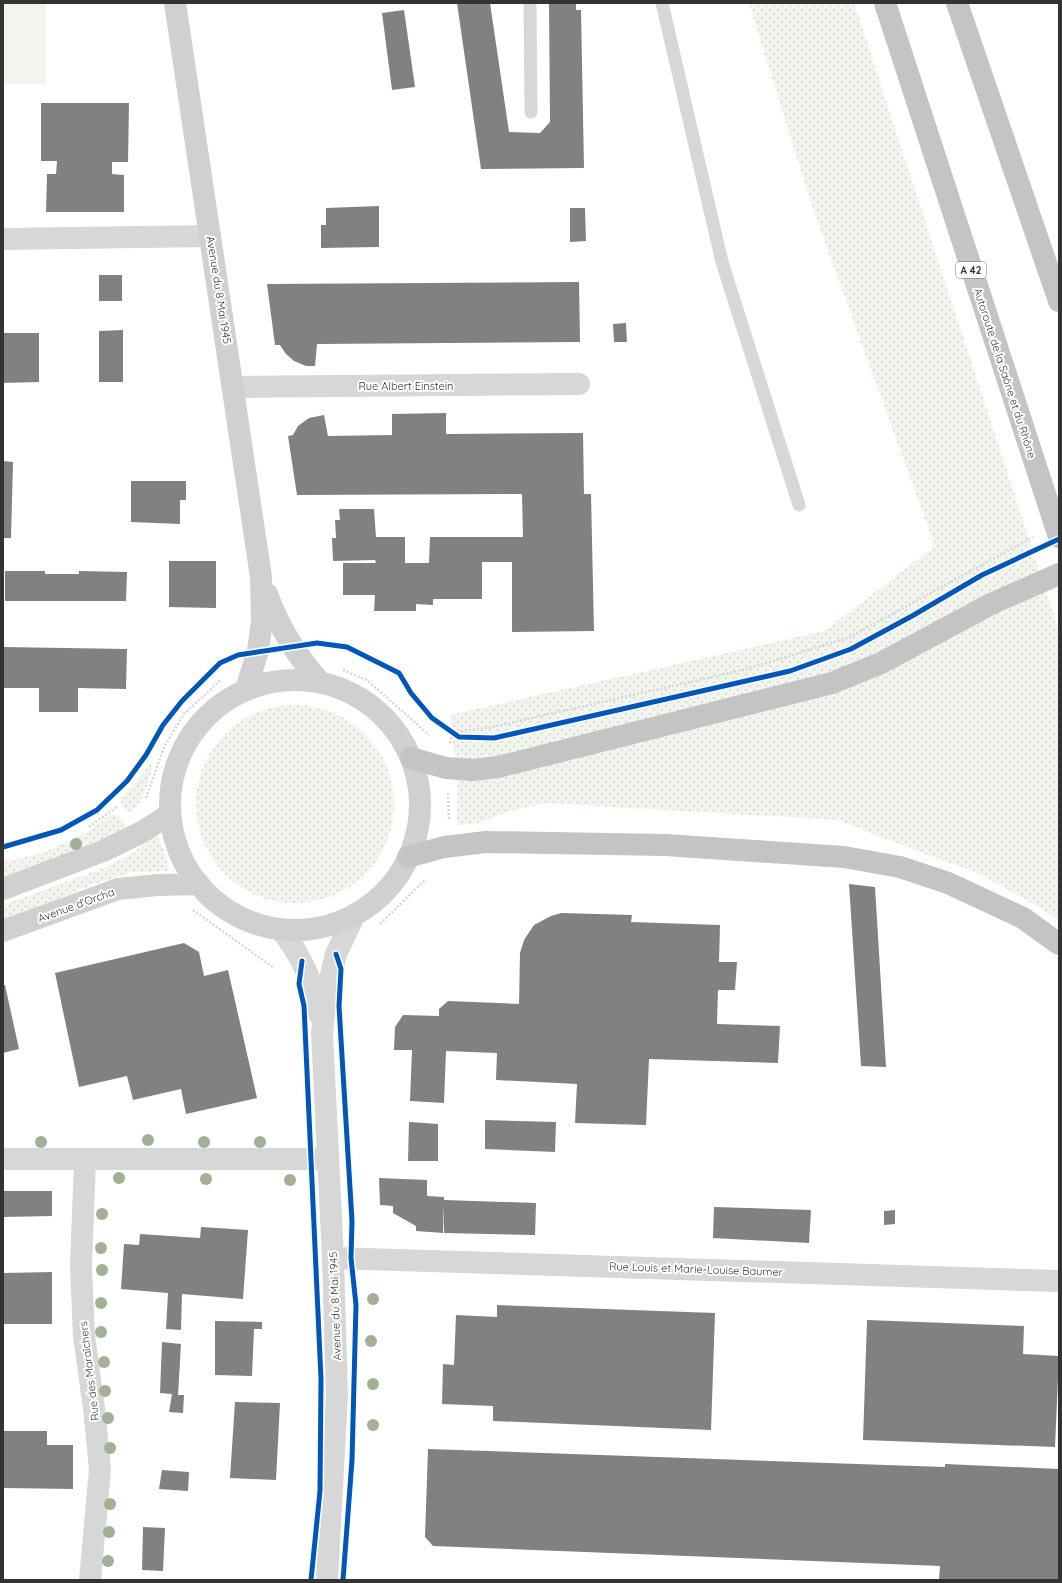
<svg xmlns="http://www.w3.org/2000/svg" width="1062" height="1583" viewBox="0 0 1062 1583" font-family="Quicksand,sans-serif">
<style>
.grass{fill:url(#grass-dots)}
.pitch{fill:#f1f5ed}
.building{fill:#818181}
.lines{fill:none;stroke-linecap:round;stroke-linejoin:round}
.path{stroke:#d6d6d6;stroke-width:2.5;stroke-dasharray:2 2;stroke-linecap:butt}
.service{stroke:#d7d7d7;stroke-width:13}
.minor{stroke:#d7d7d7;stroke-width:22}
.tertiary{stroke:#d7d7d7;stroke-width:22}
.secondary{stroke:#d0d0d0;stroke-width:22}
.motorway{stroke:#c4c4c4;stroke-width:22}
.cycleway-casing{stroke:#fff;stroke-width:8}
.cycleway{stroke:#0057b8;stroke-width:5}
.tree{fill:#a2b095}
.labels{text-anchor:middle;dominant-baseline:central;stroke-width:4;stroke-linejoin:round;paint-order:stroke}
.shield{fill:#fff;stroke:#707070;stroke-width:1}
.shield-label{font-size:10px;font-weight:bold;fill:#333}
.street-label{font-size:11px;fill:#333;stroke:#fff}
</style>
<defs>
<pattern id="grass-dots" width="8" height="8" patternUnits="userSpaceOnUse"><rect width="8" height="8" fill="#f1f5ed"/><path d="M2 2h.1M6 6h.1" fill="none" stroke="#cfd2cc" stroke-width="1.8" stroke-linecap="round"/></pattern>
</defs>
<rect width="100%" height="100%" fill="#fff"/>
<path class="grass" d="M749,3H854L1059,631V920L1032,903L977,873L883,838L839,820L546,803L509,811L479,823L457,825L458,786L450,715L825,631L935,546L812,206Z
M196 804a99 99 0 1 1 198 0a99 99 0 1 1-198 0Z
M150,765L153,766C148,782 144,803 129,813L122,805L121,799Z
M110,815H117L127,825L123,832L3,877V862L43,853L86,833Z
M155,836L159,838L169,866L167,871L132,872L80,889L43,907L3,921V905L104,868L133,853Z"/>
<path class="pitch" d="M3,3H46V84H3Z"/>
<path class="building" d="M457,3H490L509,132L540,133L550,122L549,3H576V10H581L584,168L481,169Z
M404,10L415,87L392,90L382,13Z
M41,103H129L128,162H112V174L124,175V212H46L47,174H56L57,161H41Z
M379,206V247L321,248V225H326V208Z
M570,208H585L586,241L570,242Z
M99,275H122V301H99Z
M579,282L580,342L317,344L315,366H306L294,361L286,354L280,345H275L267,284Z
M626,323L627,342H614L613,324Z
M123,330V382H99V331Z
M3,333H39V382L3,383Z
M446,413V434L583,433L584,494H591L594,631L512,632V562H482V599H433V605L416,604V611H374L375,595H343V563H376L375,560L333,561L332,538H336L335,520H340L339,509H374L376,537H405V563H429L430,537H523L522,494L297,495L288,436L293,435L298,426L309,418L324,415L328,436L392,435V414Z
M3,461L13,462L11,538H3Z
M131,481H186V500H180V524L131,522Z
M169,561H216V608L169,607Z
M5,571H45V574H79V571L127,572L126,601H5Z
M3,647L127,649L126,689L78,688V712H39V688H3Z
M849,884L875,887L886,1067L861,1066Z
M561,913L632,915L631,922L720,925L719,962H737L735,990H718L717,1024L780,1026L778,1063L649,1059L646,1125L575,1123L577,1084L496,1080L497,1053L446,1051L444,1103L410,1101L412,1050H394L395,1027L403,1015L439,1016V1009L448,1001L519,1004L520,953L524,940L534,925L551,916Z
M184,943L199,952L204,976L228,970L257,1098L186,1114L181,1089L133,1100L127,1076L79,1087L55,973Z
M3,985H5L19,1049L3,1053Z
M485,1120L556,1122L555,1152L485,1149Z
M409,1122L438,1124V1161H408Z
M379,1178L427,1180V1196L444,1197V1200L536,1203L535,1235L444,1233V1204L443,1233L416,1231V1226L393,1213V1206L380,1205Z
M3,1191H52V1216L3,1217Z
M714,1207L811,1210L809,1243L713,1238Z
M895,1210V1224L884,1225V1211Z
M201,1227L248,1230L243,1299L182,1294L181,1330L166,1329L168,1293L121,1289L124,1244L139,1245L140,1234L200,1238Z
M52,1272V1324H3V1273Z
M497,1305L715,1313L711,1430L493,1421V1406L442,1404L443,1364L454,1365L456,1315L497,1317Z
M867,1320L1024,1326L1023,1354L1059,1356L1055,1447L863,1440Z
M215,1321L262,1322V1329H254L252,1376L215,1375Z
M162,1342L181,1344L178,1395H184L183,1413L169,1412L172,1394L160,1393Z
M235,1402L280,1403L276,1480L230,1478Z
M3,1431H47V1445H73V1489L3,1488Z
M428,1449L945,1467V1464L1059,1469V1580H939L940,1566L433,1546L425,1537Z
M162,1470L189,1472L188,1491L159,1489Z
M143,1527L165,1528L163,1571L142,1570Z"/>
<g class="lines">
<path class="path" d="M343,670L367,680L429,735
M450,743L452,732L488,728L747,669L850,637L1033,537
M448,793L449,820
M146,798L164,747L184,714L221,680
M89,827L118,806
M193,910L274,968
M380,924L425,880"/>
<path class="service" d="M530,3L531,112
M662,3L722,262L799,505"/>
<path class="minor" d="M3,239L210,236
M233,387L579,384
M3,1159H327
M85,1160L81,1266L84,1336L94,1408L100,1469L90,1580
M333,1258L1059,1281"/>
<path class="tertiary" d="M280,929C301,954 313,981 319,1014
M327,1580L337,1396L333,1258L322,1033L326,996L336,954L355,914"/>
<path class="secondary" d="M175,3L261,577L262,621L258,651L246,689
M267,594C279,628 296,655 320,682
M170 805a125 125 0 1 1 250 0a125 125 0 1 1-250 0Z
M3,889L103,851L142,832L170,814
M3,931L118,889L158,885L199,884"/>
<path class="motorway" d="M885,3L1059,537
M957,3L1059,301
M411,758L446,768L473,770L498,767L832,683L881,663L991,604L1059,574
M408,857L444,847L486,842L665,845L844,857L900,867L948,883L1023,918L1059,944"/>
<g class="cycleway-casing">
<path id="cycleway" d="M3,847L61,830L97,810L127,781L146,755L163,725L182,701L220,663L238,655L317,643L347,647L399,673L411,693L432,718L459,737L494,738L790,671L851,649L912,616L982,575L1059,539
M336,954L341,969L339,1006L352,1221L351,1258L356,1305L352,1460L343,1580
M302,961L299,984L304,1006L321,1379L320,1491L311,1580"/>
</g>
<use href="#cycleway" class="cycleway"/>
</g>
<g class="tree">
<circle cx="76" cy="844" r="6"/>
<circle cx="148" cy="1140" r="6"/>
<circle cx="41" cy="1142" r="6"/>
<circle cx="204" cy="1142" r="6"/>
<circle cx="260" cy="1142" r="6"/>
<circle cx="119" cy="1178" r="6"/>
<circle cx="206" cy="1179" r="6"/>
<circle cx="290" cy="1180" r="6"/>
<circle cx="102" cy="1214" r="6"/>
<circle cx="101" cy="1248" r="6"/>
<circle cx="102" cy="1270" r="6"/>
<circle cx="373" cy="1299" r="6"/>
<circle cx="101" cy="1303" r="6"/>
<circle cx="101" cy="1332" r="6"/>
<circle cx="371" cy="1341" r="6"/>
<circle cx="104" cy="1362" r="6"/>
<circle cx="373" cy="1384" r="6"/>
<circle cx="105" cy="1391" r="6"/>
<circle cx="108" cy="1418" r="6"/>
<circle cx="373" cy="1425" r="6"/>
<circle cx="110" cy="1448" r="6"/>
<circle cx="110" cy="1504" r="6"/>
<circle cx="109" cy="1532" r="6"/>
<circle cx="108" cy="1561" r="6"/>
</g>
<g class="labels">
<rect class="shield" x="956" y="262" width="30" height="16" rx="3"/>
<g class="shield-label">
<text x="971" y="270">A 42</text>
</g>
<g class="street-label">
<text transform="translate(219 290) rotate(81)">Avenue du 8 Mai 1945</text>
<text transform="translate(1005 373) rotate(72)">Autoroute de la Saône et du Rhône</text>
<text x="406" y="386">Rue Albert Einstein</text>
<text transform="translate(76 905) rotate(-20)">Avenue d'Orcha</text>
<text transform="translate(696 1269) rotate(2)">Rue Louis et Marie-Louise Baumer</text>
<text transform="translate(335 1306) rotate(-92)">Avenue du 8 Mai 1945</text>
<text transform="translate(89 1371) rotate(-97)">Rue des Maraîchers</text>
</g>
</g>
<rect width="1062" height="1583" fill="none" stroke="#333333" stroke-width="8"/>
</svg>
